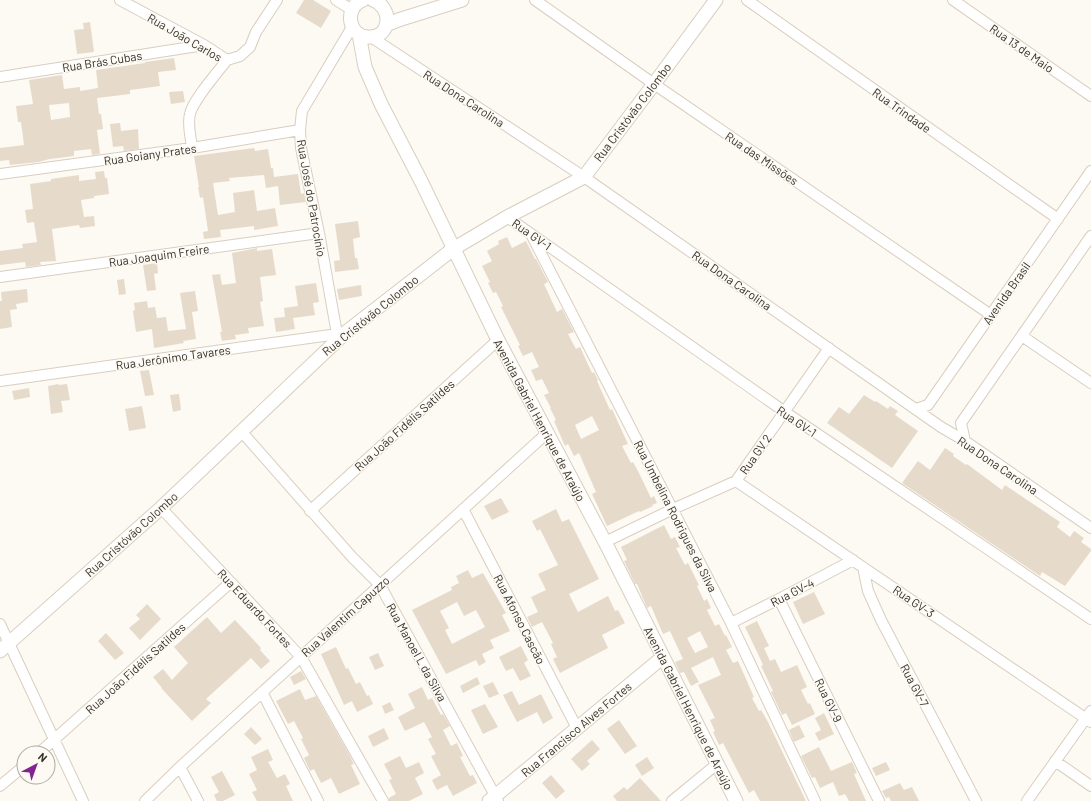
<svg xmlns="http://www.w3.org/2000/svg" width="1091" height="801" viewBox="0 0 1091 801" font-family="Barlow,sans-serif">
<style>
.building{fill:#e6dbcb;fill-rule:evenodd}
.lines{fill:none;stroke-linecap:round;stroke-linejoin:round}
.minor-casing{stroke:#d9cebf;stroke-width:12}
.tertiary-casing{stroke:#d9cebf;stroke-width:15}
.minor{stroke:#fff;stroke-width:10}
.tertiary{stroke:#fff;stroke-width:13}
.labels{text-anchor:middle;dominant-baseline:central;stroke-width:3;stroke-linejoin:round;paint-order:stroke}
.street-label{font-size:12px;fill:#35312b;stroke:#fdf9f3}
</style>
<rect width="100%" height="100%" fill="#fdf9f3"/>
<path class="building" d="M304,0H313L331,11L321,28L296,13Z
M90,22L94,52L77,54L74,30L84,29L83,23Z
M174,58L176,70L158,72L160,86L130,90V94L97,98L99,114H101L103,129L97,130L100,154L92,155L91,149L74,151V156L50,159L38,162L10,165L9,160L0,161V148L24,145L21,122H18L16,106L33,104L29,80L62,75L64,89L80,87V91L98,88L96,70L145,63V62ZM69,103L70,117L51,120L49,105Z
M183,91L185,102L171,104L169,92Z
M120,123L121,131L138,129L139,149L124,151L123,146L113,147L110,124Z
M254,148L255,151L268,149L271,168H273L274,177L298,174L301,194L304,193L306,202L280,205L278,186L266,188L264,175L229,178L230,181L213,183L218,215L235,212L233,193L254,190L257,211L275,208L278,226L254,230V226L220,230L221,237L204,239L203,232L208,231L203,197L200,198L198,187H199L194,156Z
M104,171L105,178H107L109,194L94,196V198L81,200L84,217L94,216L95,226L80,228L79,225L52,229L56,261L40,262L41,265L26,267L25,262L0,265V251L23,248L22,244L37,242L34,222L27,223L25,210L33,209L30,184L51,181V179L79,175V181L96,179L95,172Z
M358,221L360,237L353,239L355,258H357L359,269L335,272L334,261L340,260L335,224Z
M507,237L512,248L526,241L535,259H536L548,282L544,284L557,312L562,309L574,332L568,334L576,349L580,347L592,373L594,372L598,380L597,381L610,410L612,409L628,444L622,446L631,463L633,462L639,473L651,498L654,496L657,503L652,505L653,506L640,512L639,511L607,526L592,494L596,492L579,453L574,456L568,444L565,446L554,421L556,420L550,408H551L544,395L549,393L542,379L536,381L531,370L539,367L532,352L523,356L518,346L520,345L501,307L503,306L496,292L493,293L488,283L490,282L482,266L492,261L487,251L499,244L498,241ZM592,416L599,430L581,439L575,425Z
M257,248V251L272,249L276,275L260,277L263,301L260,302L264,326L248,328L249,333L235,335L236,339L222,341L220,332H222L212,275L220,274L222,285L236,283L232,253Z
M157,263L158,273L154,274L156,290L147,291L143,265Z
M124,279L126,294L119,295L117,280Z
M316,283L319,302L313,303L315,315L293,318L295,329L276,332L274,318L285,317L284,308L298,306L295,286Z
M361,285L362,296L339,300L337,289Z
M27,289L28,302L16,304L17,309L10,310L12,327L0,329V301H2L1,292Z
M195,291L198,311L192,312L196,339L183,341L184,343L154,348L152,329L136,332L133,311L135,310L134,303L147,301L148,308L155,307L157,318L166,317L168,331L186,329L180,293Z
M149,370L154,395L145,396L140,371Z
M58,384L59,385L67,384L70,400L61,401L63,412L51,414L48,386Z
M29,388L30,397L14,400L12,391Z
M179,394L181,410L173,412L170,395Z
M864,395L875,402L876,401L888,409L890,406L898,411L895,415L918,431L892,468L827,423L839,407L849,414Z
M142,406L146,428L129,431L125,409Z
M945,448L954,454L953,456L966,465L967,464L1002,490L1005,485L1060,522L1057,527L1070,537L1074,531L1084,538L1081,542L1091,549V551L1065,586L1042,572L1040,576L902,483L918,461L930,470Z
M501,498L509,512L492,520L484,506Z
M556,509L562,522L569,519L599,579L569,594L578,612L608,596L615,611L618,610L625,623L602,635L608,648L560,673L553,659L557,657L551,644L553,643L542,622L532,627L527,617L538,612L531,597L546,590L538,574L558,565L540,529L537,531L532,521Z
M664,525L671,539L675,537L680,547L676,548L685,565L688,563L699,585L697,586L704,601L707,599L711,608L707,610L715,626L719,624L725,636L726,635L732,647L726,650L733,663L738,661L754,697L752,698L759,711L761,710L768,722L806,801H760L754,790L749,793L723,743L719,745L713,732L715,731L710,720L715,718L698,685L721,675L713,657L691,668L699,682L691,686L684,672L680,673L675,662L683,659L677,646L670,631L663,634L651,606L647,608L637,584H635L624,561L627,560L621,547ZM700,631L708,647L695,653L687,638Z
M468,570L472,578L483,573L506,613L502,615L510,631L490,640L494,648L482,654L486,662L479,666L476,660L446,674L412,610L452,590L451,587L459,583L456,576ZM457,602L464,616L476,610L485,627L452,644L445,630L449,628L440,611Z
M814,592L825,614L803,624L793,602Z
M147,604L161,619L140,640L129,628L140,619L136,615Z
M207,617L221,633L235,620L261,648L260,650L270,661L261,669L251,658L206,699L211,703L192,721L162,689V688L153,677L163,669L172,680L184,667L188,663L174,647Z
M757,621L769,646L764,648L770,661L775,659L781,672L797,665L807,687L801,690L808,704L810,703L815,714L792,725L786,713L782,715L771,692L773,691L761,666L763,665L758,654L745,627Z
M106,633L124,653L115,660L98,641Z
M521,646L528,660L524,663L531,676L520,681L513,668L506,671L499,657Z
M336,647L346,669L348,668L356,684L360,682L367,696L369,695L373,704L357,712L352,701L344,705L321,654Z
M378,653L384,666L375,670L369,657Z
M301,671L306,679L294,685L290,677Z
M477,677L480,684L463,693L460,686Z
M493,682L499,694L489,698L483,686Z
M422,687L428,700L432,698L441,715L443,714L450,726L443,730L451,746L457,743L463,756L460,757L470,776L473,775L477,783L453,796L447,785L437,790L432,780L441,775L431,756L436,754L428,739L432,737L424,722L405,731L398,717L415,708L408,694Z
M300,689L305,700L316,696L349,754L354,764L351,765L360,784L339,794L331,778L321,783L314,769L310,771L304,758L309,755L301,739L303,738L294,721L288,724L276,701Z
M512,691L519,705L541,694L553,718L543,724L537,712L517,722L503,695Z
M390,702L394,710L385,714L382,706Z
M485,704L498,727L483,734L471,710Z
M824,713L834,734L819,741L815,733L821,730L815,718Z
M619,720L637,746L625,754L607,729Z
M799,725L805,737L794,742L789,730Z
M251,727L262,739L255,745L244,734Z
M384,728L389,739L373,747L368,736Z
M592,740L600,749L587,761L590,764L582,771L571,759Z
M819,747L831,771L852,762L857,773L854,774L866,801H849L845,794L839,796L833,782L820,788L815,777L812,778L801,756Z
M268,749L273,760L268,762L277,778L285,774L290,784L286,786L293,801H257L252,792L257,790L249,774L257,770L251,757Z
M400,756L406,768L419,762L424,773L415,778L423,794L409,801H389V798L396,794L389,780L392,779L384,764Z
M647,757L654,768L642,776L635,765Z
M886,762L890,770L876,776L872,768Z
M222,771L235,795L223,801H217L214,795L219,792L211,777Z
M551,775L565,791L556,799L542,783Z
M640,778L661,801H617L613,796L624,787L627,790Z
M900,783L904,790L912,787L919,801H891L889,797L886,798L882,791Z"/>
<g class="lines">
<g class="minor-casing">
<path id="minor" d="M120,0L204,45L227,60
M336,0L352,10
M535,0L654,84L991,315
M747,0L1058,219
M953,0L1091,96
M371,37L584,177L941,427L965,441L1091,528
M227,60L240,56L250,47L256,32L277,0
M0,77L204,45
M192,148C191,137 187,125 190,114C193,100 217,73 227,60
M0,174L192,148L300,130
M507,217L785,412L1091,619
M532,236L731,623L815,801
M0,277L319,233
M337,334L319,233L301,148L300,130L302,111L352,27
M1022,336L1091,383
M0,381L345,333
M916,409L928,405L1091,171
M241,431L352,557L380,585L498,801
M965,441L961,423L1091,236
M736,481L1091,722
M161,508L301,657L383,801
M463,509L577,728
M310,511L498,340
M605,542L673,509L736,481L829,348
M863,567L868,591L881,620L976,801
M779,599L879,801
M731,623L779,599L853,560
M0,624L83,801
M262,692L318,801
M39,753L230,583
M1055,761L1091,786
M180,767L198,801
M0,786L24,766
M145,801L180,767L547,433
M672,801L717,764
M1027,801L1091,711"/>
</g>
<g class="tertiary-casing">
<path id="tertiary" d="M363,0C343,7 348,39 371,37C392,35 392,7 373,0
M386,25L398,20L462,0
M359,34L365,67L381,104L421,181L498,340L605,542L736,801
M0,651L161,508L345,333L453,249L507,217L584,177L654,84L716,0
M489,801L663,657"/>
</g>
<use href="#minor" class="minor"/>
<use href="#tertiary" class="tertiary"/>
</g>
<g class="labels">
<g class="street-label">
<text transform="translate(185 37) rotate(30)">Rua João Carlos</text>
<text transform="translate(1022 48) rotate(35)">Rua 13 de Maio</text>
<text transform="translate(102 61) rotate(-9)">Rua Brás Cubas</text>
<text transform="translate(464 98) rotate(33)">Rua Dona Carolina</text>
<text transform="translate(902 110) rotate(35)">Rua Trindade</text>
<text transform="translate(632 112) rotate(-53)">Rua Cristóvão Colombo</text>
<text transform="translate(150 154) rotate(-8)">Rua Goiany Prates</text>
<text transform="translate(762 158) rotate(34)">Rua das Missões</text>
<text transform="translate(312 198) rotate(80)">Rua José do Patrocínio</text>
<text transform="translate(532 234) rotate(35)">Rua GV-1</text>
<text transform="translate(159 255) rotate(-8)">Rua Joaquim Freire</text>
<text transform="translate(732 280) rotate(35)">Rua Dona Carolina</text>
<text transform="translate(1006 293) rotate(-55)">Avenida Brasil</text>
<text transform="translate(370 315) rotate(-39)">Rua Cristóvão Colombo</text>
<text transform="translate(173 357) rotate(-8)">Rua Jerônimo Tavares</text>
<text transform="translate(540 420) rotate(62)">Avenida Gabriel Henrique de Araújo</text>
<text transform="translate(797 421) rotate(34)">Rua GV-1</text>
<text transform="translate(404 425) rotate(-42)">Rua João Fidélis Satildes</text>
<text transform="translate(755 454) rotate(-55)">Rua GV 2</text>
<text transform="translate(998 465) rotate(34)">Rua Dona Carolina</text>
<text transform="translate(676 516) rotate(63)">Rua Umbelina Rodrigues da Silva</text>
<text transform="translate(131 534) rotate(-42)">Rua Cristóvão Colombo</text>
<text transform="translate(792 592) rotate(-27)">Rua GV-4</text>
<text transform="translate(914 601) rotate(34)">Rua GV-3</text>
<text transform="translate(255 608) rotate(47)">Rua Eduardo Fortes</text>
<text transform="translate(345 616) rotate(-42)">Rua Valentim Capuzzo</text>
<text transform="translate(520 619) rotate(63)">Rua Afonso Cascão</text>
<text transform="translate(417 652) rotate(61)">Rua Manoel L da Silva</text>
<text transform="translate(135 668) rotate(-42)">Rua João Fidélis Satildes</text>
<text transform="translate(915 685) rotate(62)">Rua GV-7</text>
<text transform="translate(829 700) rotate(64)">Rua GV-9</text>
<text transform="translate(689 708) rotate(63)">Avenida Gabriel Henrique de Araújo</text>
<text transform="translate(576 729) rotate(-40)">Rua Francisco Alves Fortes</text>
</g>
</g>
<g transform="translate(36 765) rotate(41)"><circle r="19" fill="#fdf9f3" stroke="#ada9a3"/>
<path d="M0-3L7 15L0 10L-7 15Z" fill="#812491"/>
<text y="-6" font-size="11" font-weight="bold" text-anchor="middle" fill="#35312b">N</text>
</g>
</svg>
